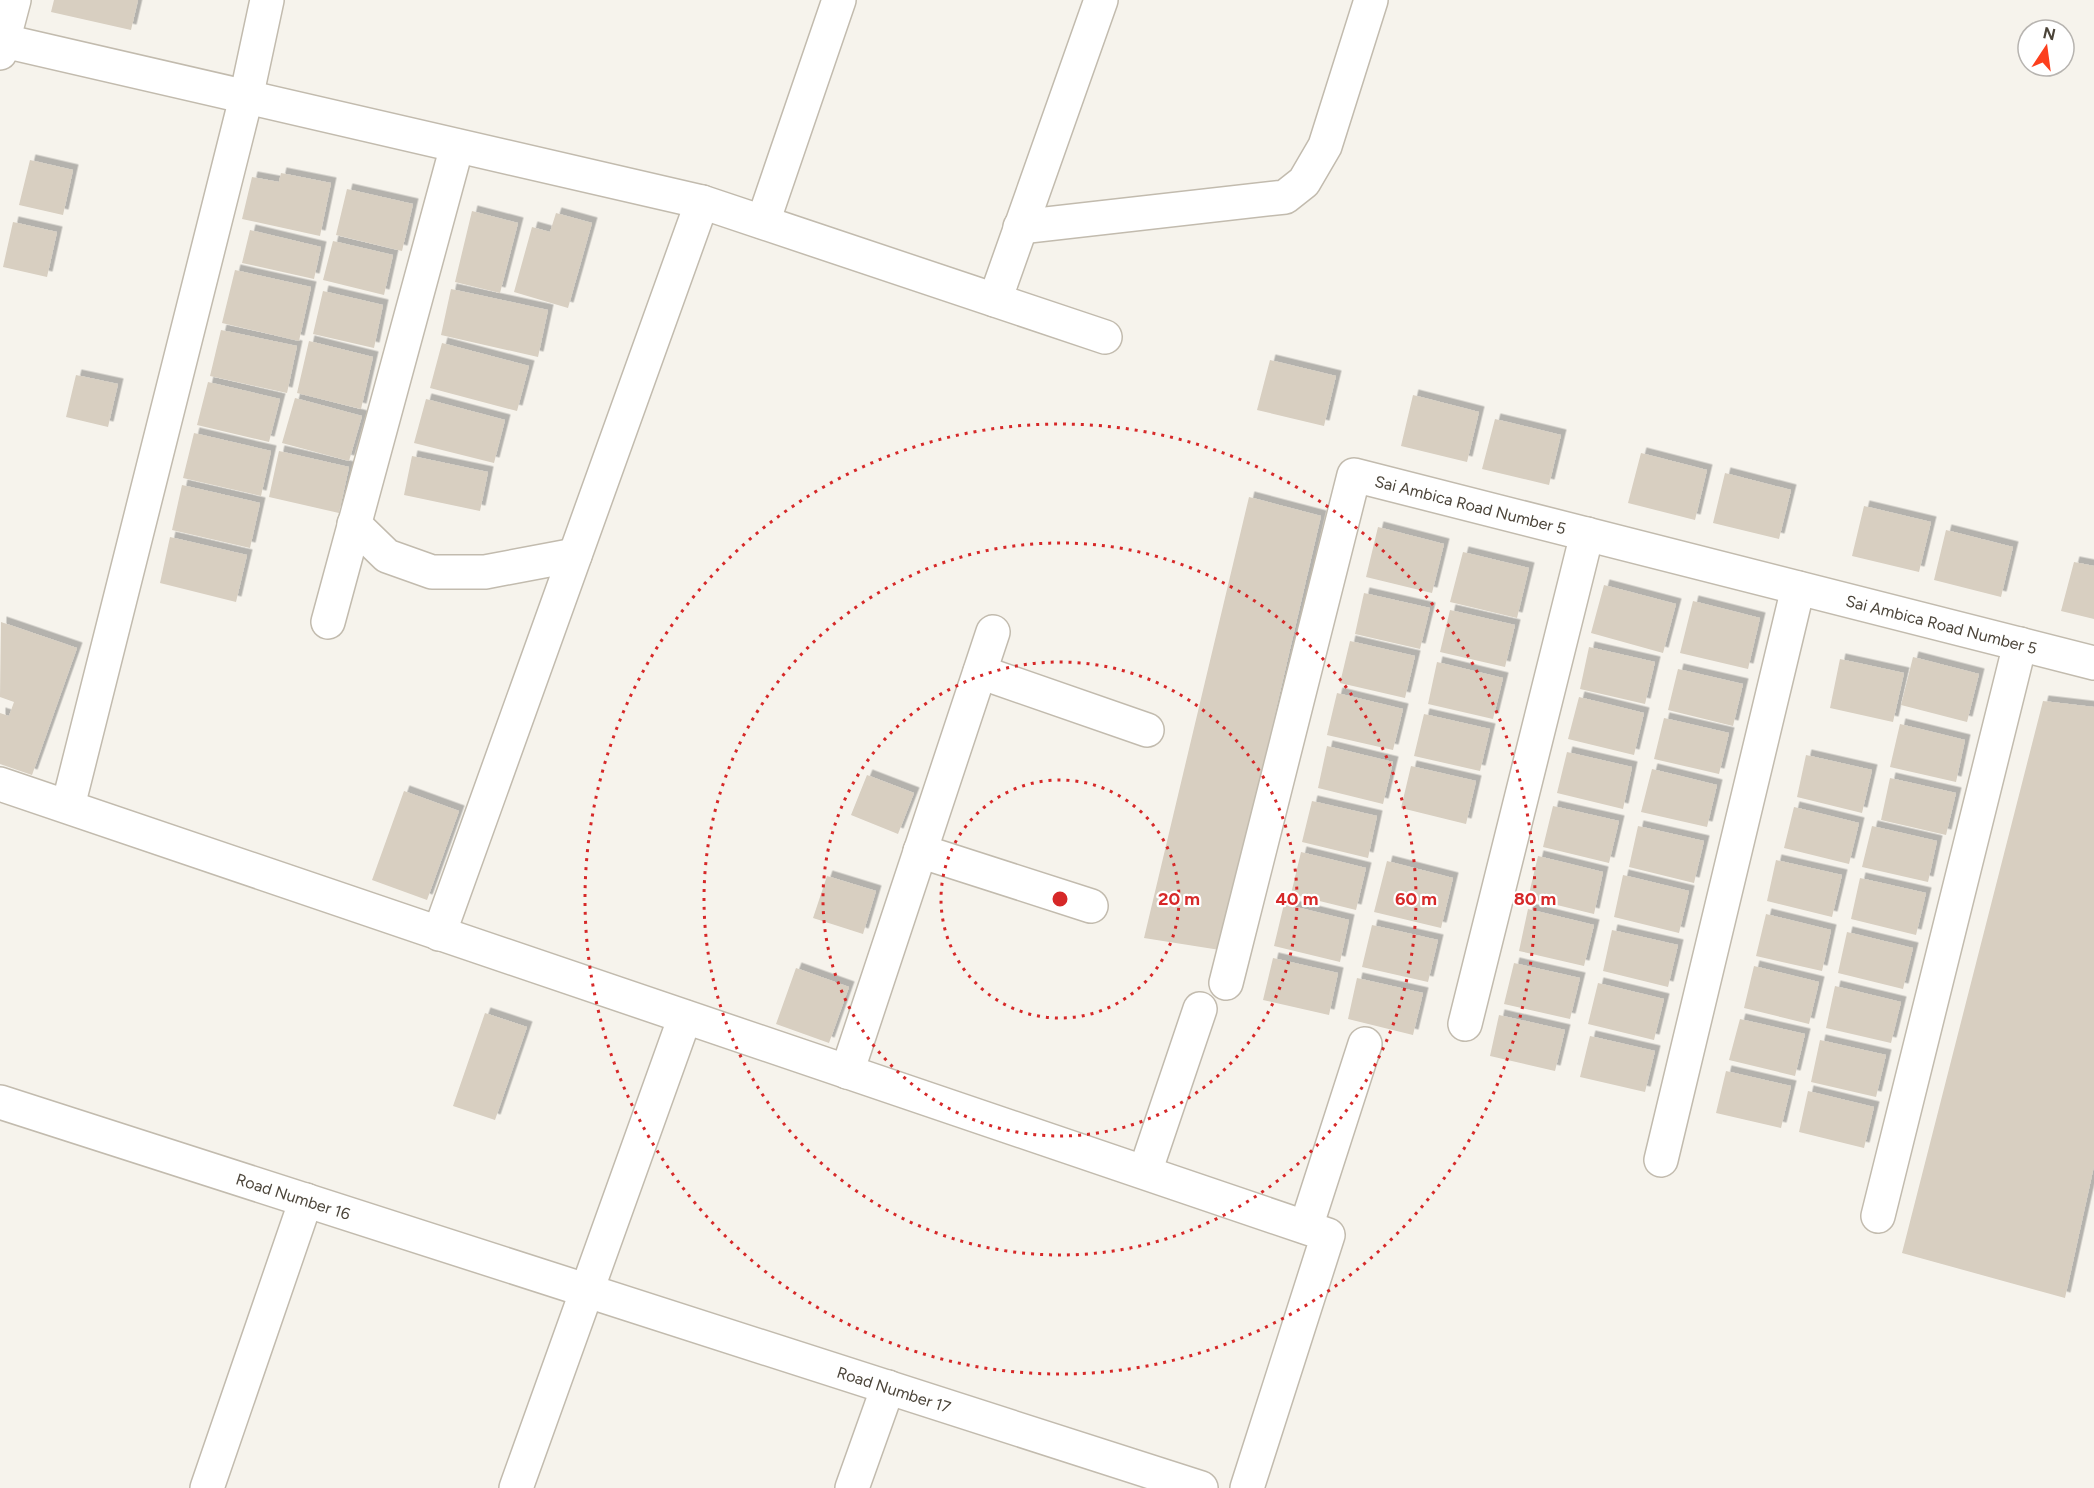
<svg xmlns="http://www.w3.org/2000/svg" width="2094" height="1488" viewBox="0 0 2094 1488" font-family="Figtree,sans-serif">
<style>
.building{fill:#d8cfc1;filter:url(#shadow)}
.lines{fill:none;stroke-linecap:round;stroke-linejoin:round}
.minor-casing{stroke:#c2bbae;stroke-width:36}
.minor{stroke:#fff;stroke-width:33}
.ring{fill:none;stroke:#d62828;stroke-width:3;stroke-dasharray:3 6}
.labels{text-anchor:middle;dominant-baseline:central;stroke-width:4.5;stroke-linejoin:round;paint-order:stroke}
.street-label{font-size:16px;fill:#4b4439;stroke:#fff}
.centre{fill:#d62828;stroke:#fff;stroke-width:3}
.ring-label{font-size:18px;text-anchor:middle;font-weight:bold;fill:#d62828;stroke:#fff;stroke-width:4.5;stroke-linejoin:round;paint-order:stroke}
</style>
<defs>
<filter id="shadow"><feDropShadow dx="5.5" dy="-5.5" stdDeviation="0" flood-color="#0004"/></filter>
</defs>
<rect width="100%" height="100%" fill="#f6f3ec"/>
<path class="building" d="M54,0H138L131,30L51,12Z
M30,160L73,170L63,215L19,205Z
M281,173L331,183L320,236L242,219L252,177L279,182Z
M347,189L413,204L402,251L336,235Z
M472,211L518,223L500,293L455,282Z
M556,213L592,223L568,308L514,292L532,227L550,232Z
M13,222L57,232L47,277L3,267Z
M250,230L321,247L314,279L242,263Z
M333,241L393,255L384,295L323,280Z
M235,270L311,287L299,341L222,323Z
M451,289L548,310L538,357L441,335Z
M323,291L383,305L374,348L313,334Z
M221,330L297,346L287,393L210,376Z
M309,341L373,357L361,409L297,393Z
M442,343L529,366L517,411L430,388Z
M1270,360L1336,376L1324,426L1257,410Z
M76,375L118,384L108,427L66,417Z
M208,382L280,399L269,442L197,425Z
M1413,395L1479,412L1467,462L1401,446Z
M295,398L362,416L349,461L282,443Z
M426,399L505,420L494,463L414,443Z
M1495,419L1561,435L1549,485L1482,469Z
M194,433L271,451L261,496L183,478Z
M279,451L349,467L339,513L269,497Z
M1641,453L1707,470L1695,520L1628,503Z
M412,456L488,472L480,511L404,495Z
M1725,473L1791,490L1779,539L1713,523Z
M182,485L260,503L250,548L172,530Z
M1249,497L1321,516L1220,950L1144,938Z
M1864,506L1931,522L1919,572L1852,556Z
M1378,527L1444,544L1432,593L1366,577Z
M1946,530L2013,547L2001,597L1934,580Z
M170,537L247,555L236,602L160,583Z
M1463,552L1529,568L1517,618L1450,602Z
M2074,562L2094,566V619L2061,611Z
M1604,585L1676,604L1663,653L1591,633Z
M1364,593L1430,608L1420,649L1355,634Z
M1693,601L1760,618L1748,669L1680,653Z
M1450,610L1515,625L1505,667L1440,652Z
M1,622L77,648L32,775L0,764V713L9,716L14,702L0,697Z
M1350,641L1415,656L1405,698L1340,683Z
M1589,647L1655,662L1645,704L1580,689Z
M1913,657L1979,674L1967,722L1901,705Z
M1840,659L1904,673L1893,722L1830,708Z
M1437,662L1503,678L1493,719L1428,704Z
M1678,669L1743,684L1733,726L1668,710Z
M1337,693L1403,709L1393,750L1327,735Z
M1579,697L1644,713L1634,755L1568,739Z
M2043,701L2094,707V1166L2065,1298L1902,1253Z
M1424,714L1490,729L1480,771L1414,756Z
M1664,718L1729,733L1719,774L1654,759Z
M1900,724L1965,740L1956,782L1890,767Z
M1327,746L1393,762L1383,804L1318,788Z
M1567,752L1632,767L1623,809L1557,793Z
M1806,755L1872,770L1862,813L1797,797Z
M1411,766L1476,781L1466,824L1401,808Z
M1652,769L1717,785L1707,827L1641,812Z
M867,775L914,793L898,834L851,815Z
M1890,778L1956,793L1946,835L1881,820Z
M404,791L459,811L427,900L372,880Z
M1312,801L1377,816L1368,858L1302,842Z
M1553,806L1619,821L1609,863L1543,847Z
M1794,807L1859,823L1849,864L1784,848Z
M1638,826L1704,841L1694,883L1629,867Z
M1872,826L1937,841L1928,882L1862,867Z
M1301,852L1366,868L1356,910L1291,894Z
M1538,856L1603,872L1594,914L1528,898Z
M1776,860L1842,875L1832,917L1767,901Z
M1387,861L1453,878L1441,928L1374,912Z
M1623,875L1689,891L1679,933L1614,917Z
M827,876L876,891L863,934L813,918Z
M1860,878L1926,893L1916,935L1851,919Z
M1284,904L1349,920L1340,962L1274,946Z
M1528,909L1594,925L1584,966L1519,951Z
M1766,914L1831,930L1822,971L1756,956Z
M1372,925L1438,940L1428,982L1362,967Z
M1612,930L1678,945L1668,987L1603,971Z
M1847,932L1913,948L1903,989L1838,973Z
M1273,958L1338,973L1329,1015L1263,1000Z
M1514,963L1580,978L1570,1019L1504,1004Z
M1754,966L1819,982L1809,1024L1744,1008Z
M796,968L849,987L829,1043L776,1024Z
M1357,978L1423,993L1413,1035L1348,1019Z
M1598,983L1664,999L1654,1040L1588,1024Z
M1835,986L1901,1002L1891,1043L1826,1028Z
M485,1013L527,1027L495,1120L453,1106Z
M1499,1015L1565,1030L1555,1071L1490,1056Z
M1740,1019L1805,1034L1795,1076L1729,1060Z
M1590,1036L1655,1051L1645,1092L1580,1077Z
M1820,1040L1886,1055L1876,1097L1811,1082Z
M1726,1071L1791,1086L1781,1128L1716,1113Z
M1808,1091L1874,1107L1864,1148L1799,1132Z"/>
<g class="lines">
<g class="minor-casing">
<g id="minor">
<path d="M0,40L702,202L1105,337"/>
<path d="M0,53L14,0"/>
<path d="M763,222L839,0"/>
<path d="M1020,227L1285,197L1304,182L1325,146L1371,0"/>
<path d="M995,300L1101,0"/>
<path d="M354,524L387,556L432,572H485L575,555"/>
<path d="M328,622L457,146"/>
<path d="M980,672L1147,730"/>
<path d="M0,784L1328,1235L1247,1488"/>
<path d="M68,806L246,98L267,0"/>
<path d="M920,851L1091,906"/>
<path d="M439,934L702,202"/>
<path id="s1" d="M1226,983L1354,475L2094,663"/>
<path d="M1465,1024L1587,534"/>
<path d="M847,1072L993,632"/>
<path id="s2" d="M0,1102L1201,1488"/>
<path d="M1661,1160L1798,588"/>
<path d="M1145,1172L1200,1009"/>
<path d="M1878,1216L2020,644"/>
<path d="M1306,1227L1365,1044"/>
<path d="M207,1488L306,1200"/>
<path d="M516,1488L685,1017"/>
<path d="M852,1488L888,1387"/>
</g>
</g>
<use href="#minor" class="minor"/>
</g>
<g class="ring">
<circle cx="1060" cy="899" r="119"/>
<circle cx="1060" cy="899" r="237"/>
<circle cx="1060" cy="899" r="356"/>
<circle cx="1060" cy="899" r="475"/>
</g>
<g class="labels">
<g class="street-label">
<text stroke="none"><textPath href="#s1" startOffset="644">Sai Ambica Road Number 5</textPath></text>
<text stroke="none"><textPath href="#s1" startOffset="1130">Sai Ambica Road Number 5</textPath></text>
<text stroke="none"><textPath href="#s2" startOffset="308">Road Number 16</textPath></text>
<text stroke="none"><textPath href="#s2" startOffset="939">Road Number 17</textPath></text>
</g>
</g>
<circle cx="1060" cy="899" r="9" class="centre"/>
<g class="ring-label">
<text x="1179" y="905">20 m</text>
<text x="1297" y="905">40 m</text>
<text x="1416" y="905">60 m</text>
<text x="1535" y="905">80 m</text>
</g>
<g transform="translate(2046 48) rotate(13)"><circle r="28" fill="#ffffff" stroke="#b7b4b0" stroke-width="1.5"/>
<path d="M0-4.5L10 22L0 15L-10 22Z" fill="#fc3f1d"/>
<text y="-9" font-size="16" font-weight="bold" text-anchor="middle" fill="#4b4439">N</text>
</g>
</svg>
